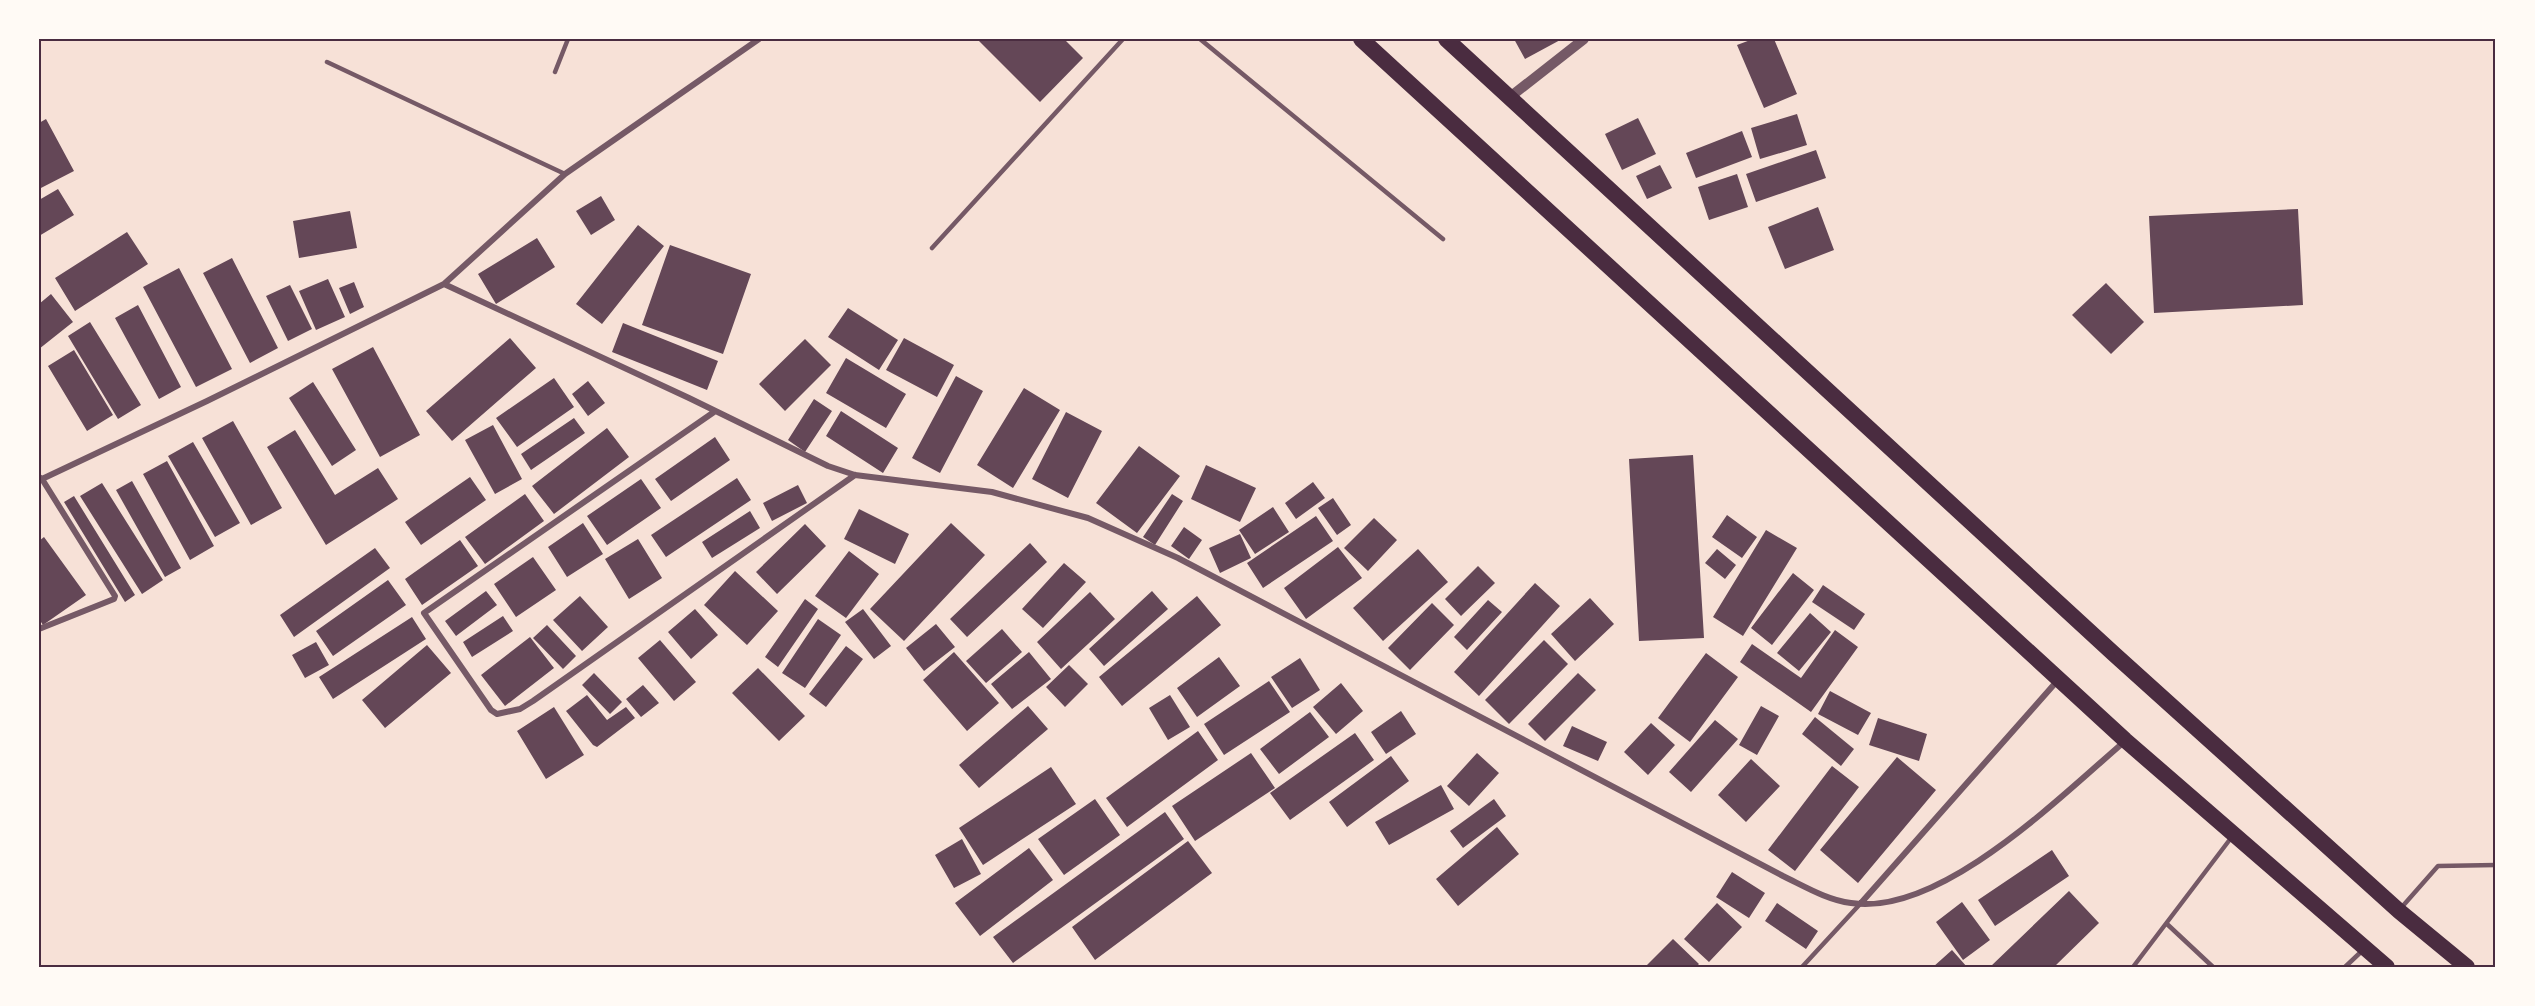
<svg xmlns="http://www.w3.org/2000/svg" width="2535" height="1006" viewBox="0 0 2535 1006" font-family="Roboto,sans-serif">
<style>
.building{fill:#644757}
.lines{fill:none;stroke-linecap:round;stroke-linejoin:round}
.service{stroke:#755966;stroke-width:4.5}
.minor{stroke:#755966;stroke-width:6}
.tertiary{stroke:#755966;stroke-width:10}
.trunk{stroke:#4a2c40;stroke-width:16}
.neatline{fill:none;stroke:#4a2c40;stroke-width:2}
</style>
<rect width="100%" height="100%" fill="#f7e1d7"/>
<path class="building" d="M977,39H1064L1083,58L1040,102Z
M1514,39H1562L1525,59Z
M1753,39H1774L1797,94L1764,108L1737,45Z
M1797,114L1807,145L1760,159L1751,128Z
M1638,118L1656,154L1622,170L1605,134Z
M46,119L74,171L39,189V123Z
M1742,131L1752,157L1696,178L1686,153Z
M1816,150L1826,178L1756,202L1746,174Z
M1660,165L1672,188L1647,199L1636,176Z
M1737,174L1748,207L1709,220L1698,187Z
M58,189L74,215L39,236V200Z
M601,196L615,220L591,235L576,211Z
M1818,207L1834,250L1785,269L1768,227Z
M2298,209L2303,305L2154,313L2149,216Z
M350,211L357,248L299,258L293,221Z
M638,225L664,246L602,324L576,304Z
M127,232L148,264L75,311L55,278Z
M537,238L555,267L496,304L478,274Z
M670,245L751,274L723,354L642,325Z
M232,258L278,348L250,363L203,273Z
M179,268L232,369L196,387L143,287Z
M328,279L345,317L316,330L299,291Z
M354,282L364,307L350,314L339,288Z
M2106,283L2144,322L2111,354L2072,315Z
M290,285L312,329L288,341L266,296Z
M51,294L73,322L39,349V304Z
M138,305L181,387L159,399L115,318Z
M848,308L898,340L879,370L828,337Z
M90,322L141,405L118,419L68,336Z
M623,323L718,361L707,390L612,352Z
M510,338L536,368L452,441L426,411Z
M904,338L954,365L937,397L886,370Z
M805,339L831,365L785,411L759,384Z
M373,347L420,435L380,457L332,369Z
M74,350L113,415L87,431L48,366Z
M846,358L906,394L886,428L826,393Z
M956,376L983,391L940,473L912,458Z
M554,378L574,407L517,447L496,418Z
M588,381L605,403L588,416L572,394Z
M313,382L356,450L332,466L289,398Z
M1024,388L1060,410L1013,488L977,465Z
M814,399L832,411L805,452L788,440Z
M841,411L898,448L883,473L826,436Z
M1066,412L1102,431L1068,498L1032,479Z
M574,418L585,433L531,470L521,454Z
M233,421L282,508L251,525L202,438Z
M493,425L522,479L495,494L465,440Z
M607,428L629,457L554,514L532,486Z
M295,430L335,495L378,468L398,499L326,545L267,447Z
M715,437L730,460L671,501L655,479Z
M193,442L240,523L215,537L168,456Z
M1139,446L1180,476L1137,533L1096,503Z
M1693,455L1704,638L1639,641L1629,459Z
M167,461L214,546L190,560L143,474Z
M1206,465L1256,488L1240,522L1191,499Z
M470,477L486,500L421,545L405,522Z
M737,478L751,500L666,557L651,535Z
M641,479L661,508L607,545L587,516Z
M132,481L181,568L165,577L116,490Z
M1313,482L1325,498L1296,519L1285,503Z
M102,483L163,580L142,594L80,496Z
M798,485L807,503L772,521L763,503Z
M525,494L544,521L485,564L465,537Z
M1172,494L1183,501L1155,545L1143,537Z
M74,496L135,595L125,602L64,502Z
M1333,498L1351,525L1337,535L1318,508Z
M1273,507L1289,532L1255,554L1239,530Z
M859,509L909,534L895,564L844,539Z
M750,511L760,528L712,558L702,542Z
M1727,515L1757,537L1742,558L1712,537Z
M1316,516L1333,541L1263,588L1247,563Z
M1374,518L1397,540L1368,571L1344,548Z
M583,523L603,554L567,577L548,547Z
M951,523L985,555L904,641L870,609Z
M805,524L826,546L777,594L756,572Z
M1184,527L1202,540L1189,559L1171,546Z
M1766,530L1797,548L1743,636L1713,617Z
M1240,534L1251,558L1220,573L1209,548Z
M44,537L86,595L43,625L39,619V541Z
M638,539L662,578L629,599L605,559Z
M460,540L478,566L422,605L405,579Z
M1030,543L1047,562L967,637L950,619Z
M1338,547L1362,578L1306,619L1284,588Z
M375,548L390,568L294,637L280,615Z
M1418,549L1448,582L1383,641L1353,608Z
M1717,549L1736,565L1725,579L1705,563Z
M849,551L879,574L846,618L815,596Z
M533,557L556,590L516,617L494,584Z
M1064,563L1086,582L1043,628L1022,609Z
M1478,566L1495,583L1461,616L1445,599Z
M735,571L778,611L747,645L704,605Z
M1793,573L1814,590L1772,645L1751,628Z
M388,580L406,605L333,656L316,631Z
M1535,583L1560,606L1479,696L1454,672Z
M1823,585L1865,614L1854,630L1812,602Z
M486,591L497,605L456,636L445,621Z
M1152,591L1168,609L1104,666L1089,649Z
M1090,592L1115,619L1061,669L1037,642Z
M580,596L608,627L582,651L553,620Z
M1197,596L1221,625L1122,706L1099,677Z
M1590,598L1614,624L1575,661L1551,634Z
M805,599L818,609L778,667L765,657Z
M1488,600L1502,612L1467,650L1454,637Z
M1432,603L1454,625L1410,670L1388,648Z
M695,609L718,635L691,659L668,632Z
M863,609L891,646L874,659L845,622Z
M1810,613L1831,632L1799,671L1777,653Z
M503,616L513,631L472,657L463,642Z
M412,617L426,639L333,699L319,677Z
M818,619L841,635L805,688L782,673Z
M936,624L955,647L924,671L906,648Z
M547,625L576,656L563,669L533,638Z
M1002,629L1022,652L986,683L966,661Z
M1835,630L1858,647L1811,712L1740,662L1752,644L1801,678Z
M530,637L554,668L505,706L481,675Z
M660,640L696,682L674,701L638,658Z
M1544,640L1568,664L1509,724L1485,700Z
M316,642L329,665L305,678L292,655Z
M427,645L451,673L385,728L362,700Z
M846,646L863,659L826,707L809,694Z
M954,652L999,703L967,731L923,680Z
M1029,652L1051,679L1012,709L991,684Z
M1706,653L1738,677L1690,742L1658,718Z
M1219,657L1240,686L1197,717L1177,688Z
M1300,658L1320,690L1292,708L1271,677Z
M1069,665L1088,684L1065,707L1046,687Z
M758,668L805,716L779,741L732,693Z
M594,673L622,702L610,714L582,685Z
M1578,673L1596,690L1545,741L1528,724Z
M1269,681L1290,712L1224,755L1204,724Z
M1341,683L1363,711L1336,734L1313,707Z
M643,685L659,703L641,717L626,699Z
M1830,691L1871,713L1858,735L1818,714Z
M587,695L607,720L626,707L635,718L597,747L593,745L566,711Z
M1170,695L1190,727L1168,740L1149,708Z
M1028,706L1048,729L979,788L959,765Z
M1761,706L1779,716L1757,755L1739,745Z
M554,707L584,755L546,779L517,731Z
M1401,711L1416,734L1386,754L1371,732Z
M1310,712L1329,737L1279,774L1260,749Z
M1815,717L1854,749L1841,766L1802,734Z
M1878,718L1927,734L1919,761L1869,745Z
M1715,720L1738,739L1691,792L1669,772Z
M1651,723L1675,745L1648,775L1624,752Z
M1572,726L1607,742L1598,761L1563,746Z
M1198,731L1218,760L1127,827L1106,798Z
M1355,733L1374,760L1290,820L1270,793Z
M1251,753L1275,788L1195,841L1172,806Z
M1477,753L1499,773L1469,806L1447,786Z
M1391,756L1409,781L1347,827L1329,802Z
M1897,757L1936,790L1858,883L1820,850Z
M1751,759L1780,786L1746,822L1718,795Z
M1832,766L1859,787L1795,871L1768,850Z
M1051,767L1076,804L983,865L959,828Z
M1441,785L1454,809L1389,845L1375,822Z
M1095,799L1120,835L1064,875L1038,839Z
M1494,799L1506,816L1463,848L1450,831Z
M1165,812L1184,839L1013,963L993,937Z
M1497,827L1519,854L1458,906L1436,879Z
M962,839L981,874L954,888L935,855Z
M1188,841L1212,873L1095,960L1072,927Z
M1029,848L1053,880L980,936L955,903Z
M2052,850L2069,876L1995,926L1978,900Z
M1732,872L1765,893L1749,918L1716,897Z
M2069,891L2099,923L2054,967H1990Z
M1962,902L1990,940L1963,960L1936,922Z
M1717,903L1742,927L1709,962L1684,939Z
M1777,903L1818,931L1806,949L1765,921Z
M1673,939L1699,964L1696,967H1645Z
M1952,950L1967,967H1933Z"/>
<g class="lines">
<path class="service" d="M1200,39L1443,239
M327,62L565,174
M555,72L568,39
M932,248L1123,39
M2401,908L2438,866L2496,865
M2167,924L2213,967
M1802,967L1861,903
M2133,967L2231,838
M2345,967L2363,950"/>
<path class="minor" d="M444,284L689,398L828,466L855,475L992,492L1088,518L1178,558L1783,876C1804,886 1827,900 1851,903C1940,917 2061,796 2124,742
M714,412L424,613L491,710L497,714L520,709L533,701L855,475
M39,477L42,479L207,401L444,284L565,174L759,39
M39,629L114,599L115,596L42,479
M1861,903L2058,680"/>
<path class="tertiary" d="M1510,97L1584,39"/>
<path class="trunk" d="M1361,39L2125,740L2387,967
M1446,39L2114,654L2399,911L2467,967"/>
</g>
<rect width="2535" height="1006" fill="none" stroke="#fffaf5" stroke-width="81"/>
<rect x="40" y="40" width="2454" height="926" class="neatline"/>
</svg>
